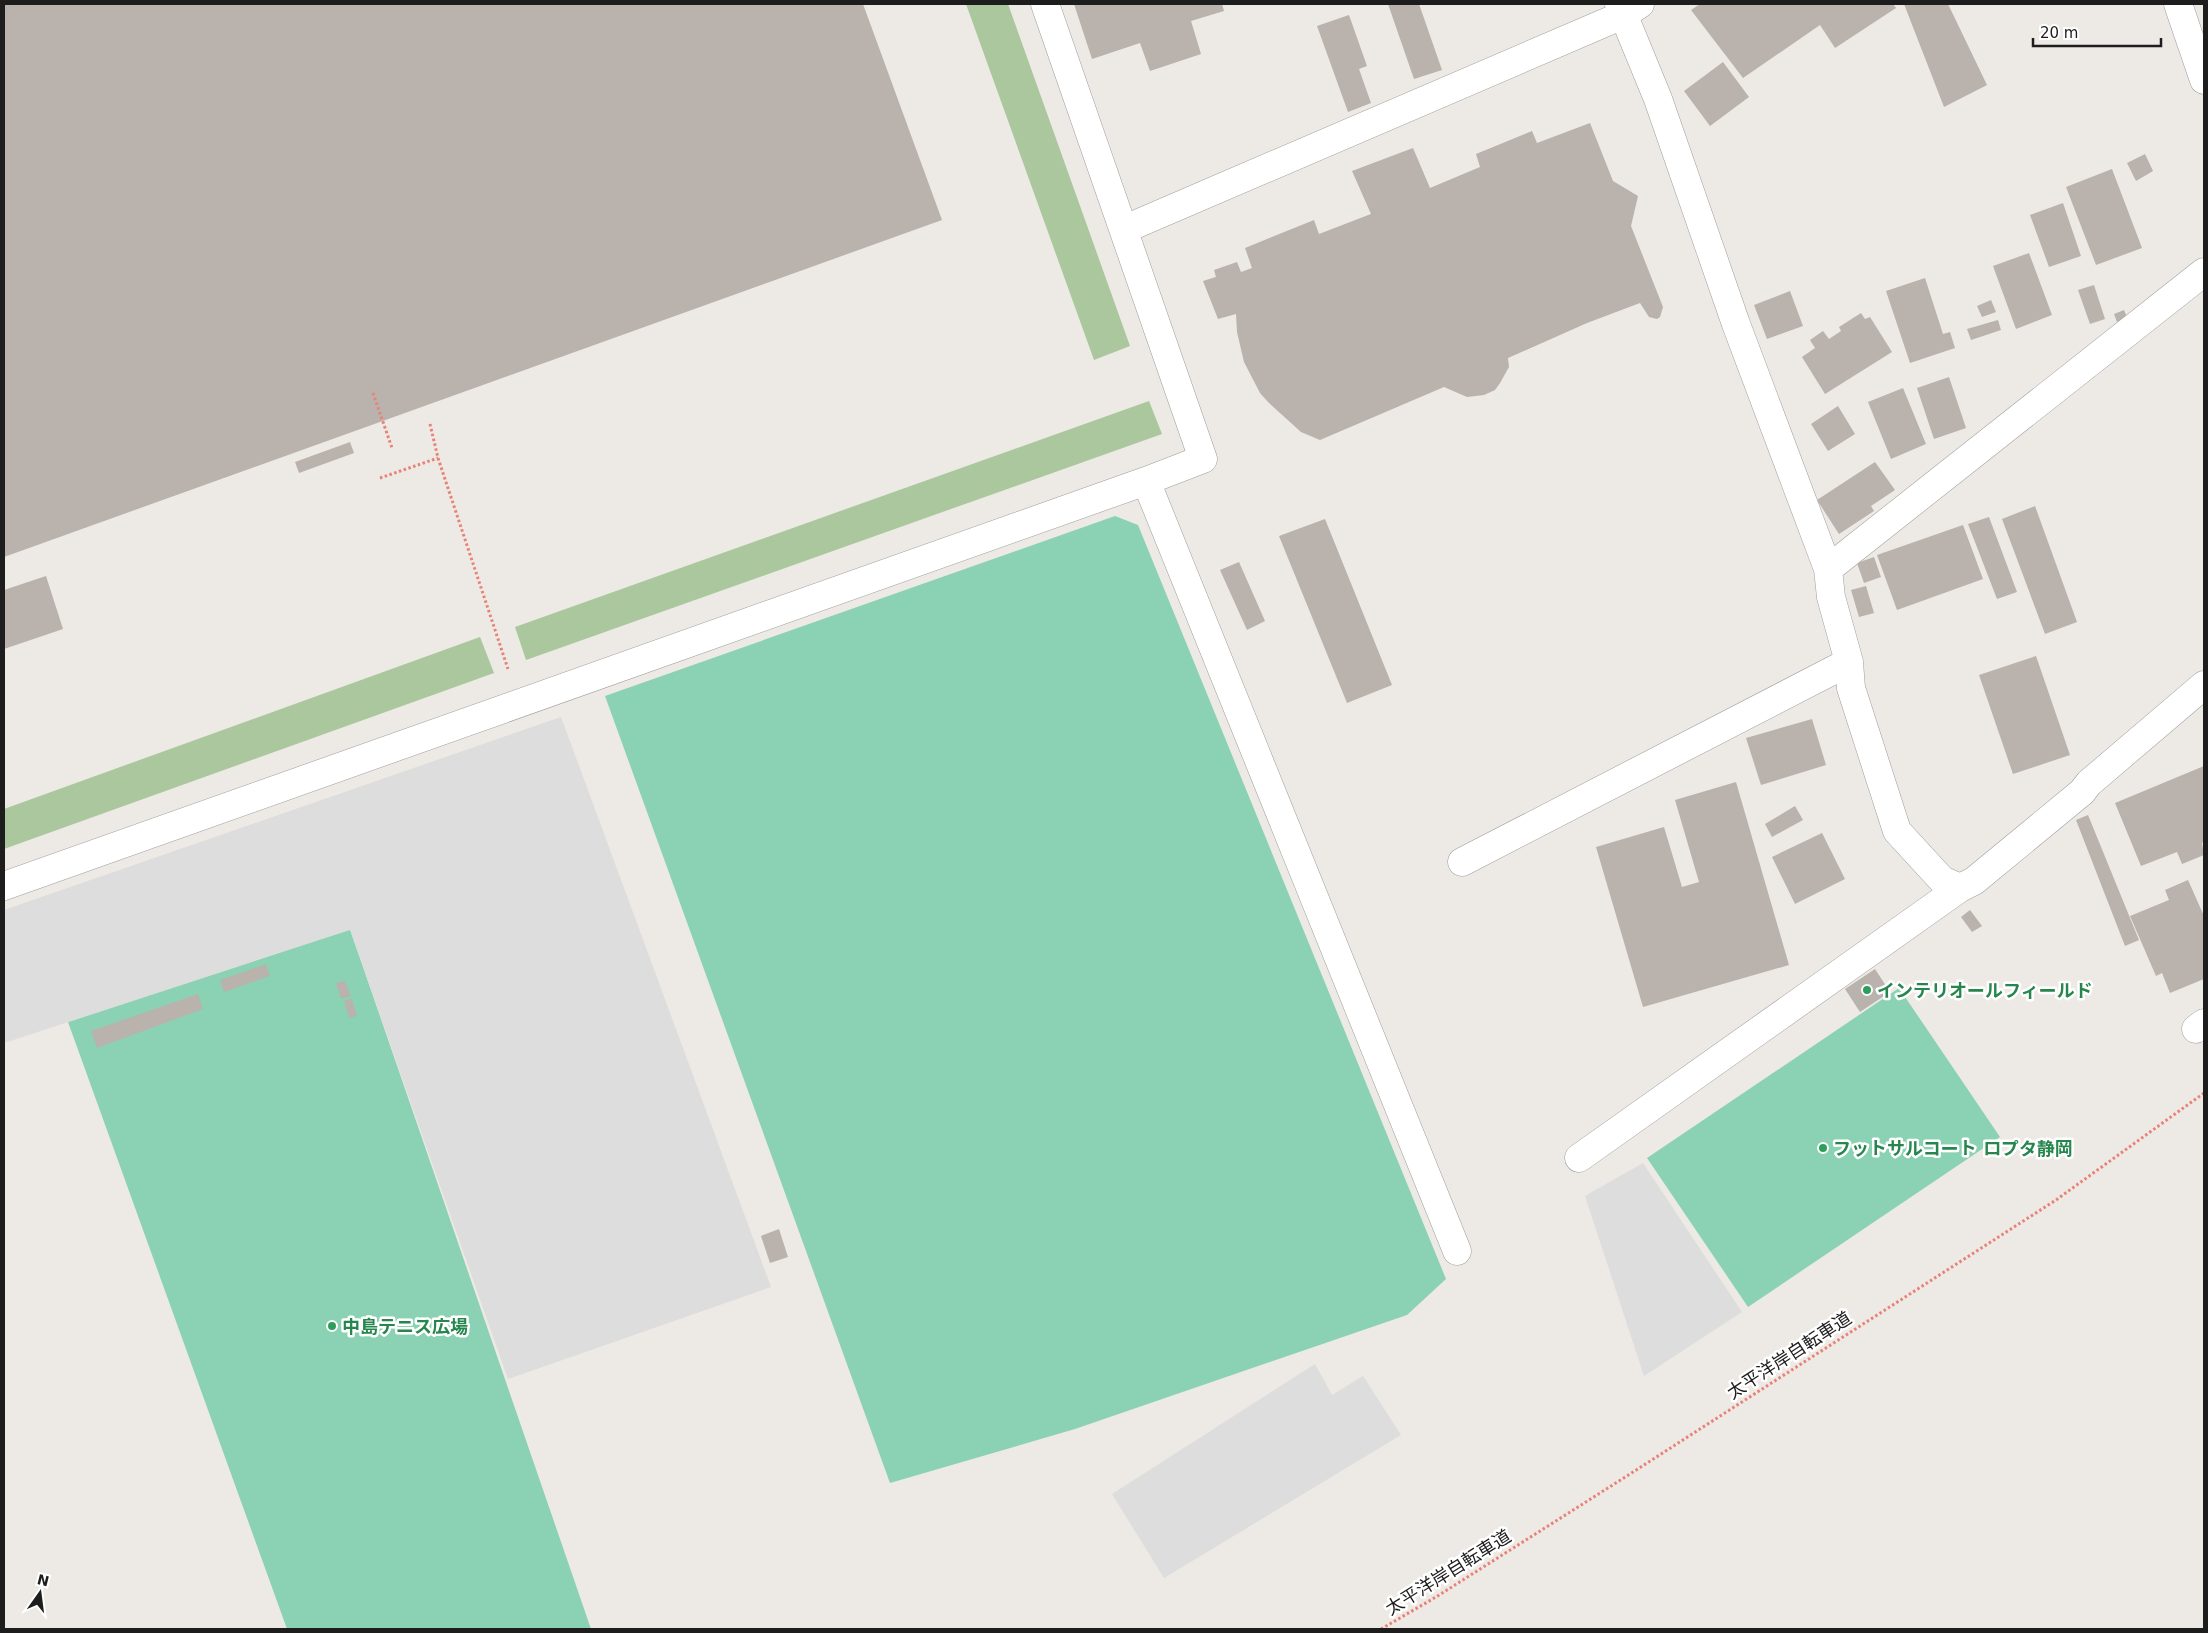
<svg xmlns="http://www.w3.org/2000/svg" width="2208" height="1633" viewBox="0 0 2208 1633" font-family="'DejaVu Sans','Noto Sans JP',sans-serif">
<style>
.forest{fill:#aac79d}
.pitch{fill:#8bd2b5}
.parking{fill:#ddd}
.building{fill:#b9b2ad}
.lines{fill:none;stroke-linecap:round;stroke-linejoin:round}
.minor-casing{stroke:#9e9e9e;stroke-width:29}
.path{stroke:#e88279;stroke-width:3;stroke-dasharray:2.5 2.5;stroke-linecap:butt}
.minor{stroke:#fff;stroke-width:28}
.leisure-dot{fill:#2e9e5b;stroke:#fff;stroke-width:2}
.labels{text-anchor:middle;dominant-baseline:central;stroke-width:5;stroke-linejoin:round;paint-order:stroke}
.leisure-label{font-size:18px;font-weight:bold;fill:#27864d;stroke:#fff;text-anchor:start}
.street-label{font-size:18px;fill:#1d1d1d;stroke:#fff}
</style>
<rect width="100%" height="100%" fill="#ede9e4"/>
<path class="forest" d="M966,4H1008L1130,346L1094,360Z
M1149,401L1162,434L526,660L515,627Z
M480,637L494,673L4,849V809Z"/>
<path class="pitch" d="M1115,516L1138,525L1446,1279L1407,1315L1075,1429L890,1483L605,696Z
M350,929L591,1629H287L68,1022Z
M1899,988L2000,1137L1748,1307L1647,1158Z"/>
<path class="parking" d="M561,717L771,1287L508,1379L350,930L4,1043V910Z
M1643,1163L1742,1312L1644,1376L1585,1196Z
M1315,1364L1332,1395L1363,1376L1401,1435L1164,1578L1112,1494Z"/>
<path class="building" d="M4,4H863L942,220L4,557Z
M1074,4H1222L1224,11L1191,21L1201,54L1150,71L1140,43L1092,59Z
M1388,4H1419L1442,70L1414,79Z
M1700,4H1893L1896,8L1835,48L1820,25L1743,78L1691,10Z
M1904,4H1948L1987,85L1944,107Z
M1349,15L1367,66L1359,69L1371,103L1348,112L1317,26Z
M1723,62L1749,97L1710,126L1684,91Z
M1590,123L1613,181L1638,196L1631,226L1663,307L1660,317L1657,319L1649,317L1640,303L1587,323L1508,358L1509,367L1500,383L1495,390L1484,395L1467,397L1444,387L1320,440L1301,432L1269,403L1260,393L1244,362L1237,332L1236,314L1218,319L1203,281L1216,277L1214,270L1237,262L1241,272L1252,268L1245,248L1314,220L1319,234L1371,214L1352,171L1413,148L1430,188L1480,167L1476,154L1532,131L1537,143Z
M2145,154L2153,171L2136,181L2127,163Z
M2112,169L2142,248L2096,265L2066,187Z
M2063,203L2081,256L2049,267L2030,215Z
M2029,253L2052,315L2016,329L1993,266Z
M1925,278L1943,334L1950,332L1955,348L1910,363L1886,291Z
M2094,285L2105,319L2090,324L2078,290Z
M1790,291L1803,326L1767,339L1754,305Z
M1991,300L1996,312L1982,317L1977,306Z
M2124,310L2127,317L2117,322L2114,314Z
M1861,313L1865,319L1870,317L1892,352L1825,394L1802,357L1815,348L1810,340L1823,331L1829,339L1841,331L1839,327Z
M1998,320L2001,330L1971,340L1967,329Z
M1949,377L1966,428L1934,439L1917,388Z
M1903,388L1926,444L1891,459L1868,402Z
M1838,406L1855,434L1828,451L1811,424Z
M350,442L354,453L299,473L295,462Z
M1875,462L1895,490L1871,506L1874,511L1839,534L1817,500Z
M2035,506L2077,622L2045,634L2002,519Z
M1989,517L2017,592L1997,599L1968,524Z
M1325,519L1392,685L1347,703L1279,536Z
M1963,525L1983,579L1897,610L1877,555Z
M1874,557L1881,577L1864,583L1857,563Z
M1239,562L1265,621L1247,630L1220,570Z
M46,576L63,629L4,649V590Z
M1866,586L1874,613L1859,617L1851,590Z
M2036,656L2070,755L2013,774L1979,675Z
M1812,719L1826,765L1761,785L1746,738Z
M2204,766V842L2202,843L2204,855L2182,864L2177,852L2141,866L2115,803Z
M1736,782L1789,965L1643,1007L1596,847L1664,827L1682,887L1699,882L1675,800Z
M1795,806L1803,820L1772,837L1765,824Z
M2088,815L2139,940L2125,946L2076,820Z
M1822,833L1845,879L1795,904L1772,857Z
M2188,880L2204,916V979L2170,993L2162,973L2156,976L2130,916L2169,900L2165,890Z
M1970,910L1982,926L1972,932L1961,917Z
M266,964L270,976L224,992L220,980Z
M1875,969L1890,992L1860,1012L1845,989Z
M345,981L351,996L341,999L336,983Z
M198,994L203,1009L97,1048L91,1031Z
M352,999L357,1016L349,1018L344,1001Z
M779,1229L788,1257L770,1263L761,1236Z"/>
<g class="lines">
<g class="minor-casing">
<path id="minor" d="M1619,4L1658,99L1736,324L1828,569L1831,597L1849,662L1851,688L1897,831L1942,880L1960,888L1974,881L2082,792L2089,783L2204,685
M2178,4L2204,80
M1125,229L1623,15L1640,4
M1146,481L1457,1251
M1828,569L2204,272
M1462,862L1849,662
M4,886L1146,481L1203,459L1045,4
M2196,1029L2204,1023
M1579,1158L1960,888"/>
</g>
<path class="path" d="M373,393L392,448
M430,424L438,458L508,669
M380,478L438,458
M1381,1629L1436,1597L1630,1474L2056,1200L2204,1093"/>
<use href="#minor" class="minor"/>
</g>
<g class="leisure-dot">
<circle cx="1867" cy="990" r="5"/>
<circle cx="1823" cy="1148" r="5"/>
<circle cx="332" cy="1326" r="5"/>
</g>
<g class="labels">
<g class="leisure-label">
<text x="1877" y="990">インテリオールフィールド</text>
<text x="1833" y="1148">フットサルコート ロプタ静岡</text>
<text x="342" y="1326">中島テニス広場</text>
</g>
<g class="street-label">
<text transform="translate(1789 1355) rotate(-33)">太平洋岸自転車道</text>
<text transform="translate(1448 1572) rotate(-32)">太平洋岸自転車道</text>
</g>
</g>
<rect width="2208" height="1633" fill="none" stroke="#1d1d1d" stroke-width="10"/>
<g transform="translate(40 1593) rotate(14)" stroke="#ffffff" stroke-width="4" paint-order="stroke">
<path d="M0-4L9 19L0 12L-9 19Z" fill="#1d1d1d"/>
<text y="-8" font-size="14" font-weight="bold" text-anchor="middle" fill="#1d1d1d">N</text>
</g>
<path d="M2033 38v8h128v-8" fill="none" stroke="#1d1d1d" stroke-width="2.5"/>
<text x="2040" y="38" font-size="15" fill="#1d1d1d" stroke="#ffffff" stroke-width="4" paint-order="stroke">20 m</text>
</svg>
